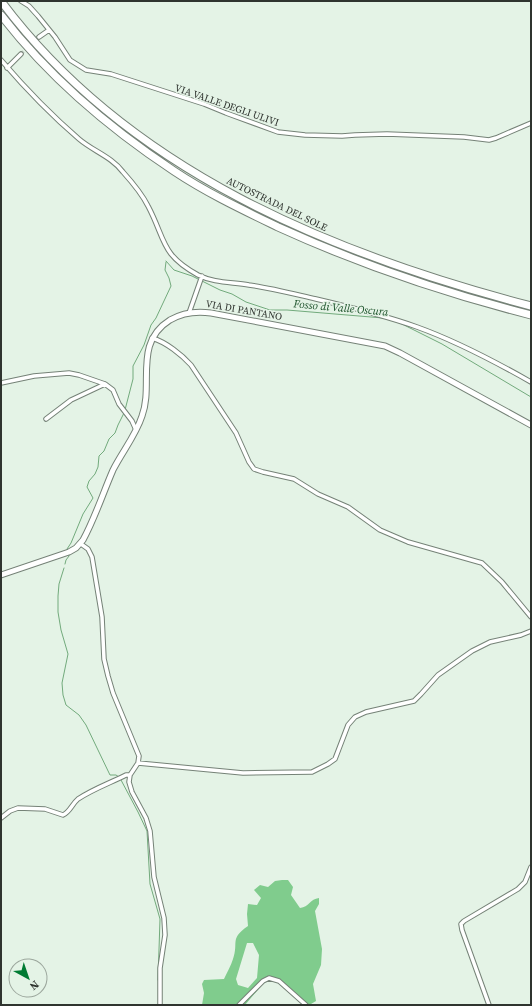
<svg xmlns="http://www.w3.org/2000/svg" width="532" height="1006" viewBox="0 0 532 1006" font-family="'Source Serif 4',serif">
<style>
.forest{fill:#80cc8d;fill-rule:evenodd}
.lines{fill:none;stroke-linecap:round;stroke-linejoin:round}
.stream{stroke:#72aa7c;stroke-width:1}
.street-tunnel{stroke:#c0cdc1;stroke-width:3.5;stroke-dasharray:3.5 2;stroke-linecap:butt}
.street-casing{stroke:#758277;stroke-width:5.5}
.secondary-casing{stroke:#758277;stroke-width:7}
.highway-casing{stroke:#758277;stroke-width:9}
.street{stroke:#fff;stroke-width:3.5}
.secondary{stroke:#fff;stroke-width:5}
.highway{stroke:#fff;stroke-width:7}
.labels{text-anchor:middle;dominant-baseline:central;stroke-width:3;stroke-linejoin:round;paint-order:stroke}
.street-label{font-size:10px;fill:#2f342f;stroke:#e4f3e6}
.water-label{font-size:11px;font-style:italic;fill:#194f27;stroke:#e4f3e6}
</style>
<rect width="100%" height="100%" fill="#e4f3e6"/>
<path class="forest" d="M282,880H288L293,887L291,895L300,908C309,907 310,899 319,898V904L315,911L322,949L321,965L313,984L316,1001L311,1004H307L281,981L274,977L268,978L245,1005H202L204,993L202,984L204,980L224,979C227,972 231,966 233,959C239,942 229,939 248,926L247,914L248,904L257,905L261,898L254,890L260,885L268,887L275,881ZM247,943H253L259,955L257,978L248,988L238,985L236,979Z"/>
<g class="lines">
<path class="stream" d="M166,261L174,270L192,276L220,290L232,294L246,302L270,310H287L383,318
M396,321L442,344L531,397
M125,410L133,379V366L144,345L151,325L156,318L171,286L169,278L165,270L166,262
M68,551L67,549L71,543L83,514L93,498L87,487L89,481L95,474L98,467L99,456L104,451L109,439L115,433L118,425L124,413
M65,564L66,560L69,556V554
M64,568L59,584L58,596V612L61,630L68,654L62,683L63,695L66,705L79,715L86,725L110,775H116L119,777
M121,780L138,812L147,831L150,884L160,919L158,980"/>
<path class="street-tunnel" d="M21,54L39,37"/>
<g class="street-casing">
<path id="street" d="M21,1L29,6L38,16L55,37L70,60L86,70L111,74L204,104L226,113L278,132L305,135L342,136L355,135L387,134L464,137L489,140L496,138L531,123
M39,37L49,30
M1,60C25,88 51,115 79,139C93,151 112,157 123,172C132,182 142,194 148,206C166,240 160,254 198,275C214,283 232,282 249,285C271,288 294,294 316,299C350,307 384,315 417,327C456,341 494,361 531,382
M7,68L21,54
M189,313L202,276
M152,338C166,342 182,355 191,365L236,433L249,462L254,469L263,472L294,479L318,494L348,507L380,530L408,542L482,563L502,582L531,617
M1,383L34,376L69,373L79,375L105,384L113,390L119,404L132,421L136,430
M46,419L71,400L105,384
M81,544L88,549L92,557L102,617L104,659L108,676L113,693L139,756L138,763L130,775L129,782L132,792L146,818L150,831L154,877L164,918L165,935L160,968V1005
M138,763L243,773L312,772L328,764L335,759L348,725L355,717L366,712L414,701L421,694L438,675L472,651L490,642L521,635L531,631
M1,818L10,811L18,808L45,809L63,815C70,812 72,804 78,799C93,789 110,783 126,775H130
M239,1005L263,981L269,978L279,981L306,1005
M489,1005L462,930L461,924L464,921L518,889L525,882L531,867"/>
</g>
<g class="secondary-casing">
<path id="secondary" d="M1,575L69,552L76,548L83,540C95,518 103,493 113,470C122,452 136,435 142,416C154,384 133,343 170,320C182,313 197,311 211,313L385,346L400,353L531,425"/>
</g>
<g class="highway-casing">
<path id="highway" d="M1,1C128,171 332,254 531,306
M1,15C49,77 109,128 174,171C207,193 243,210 278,227C359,264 445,293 531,315"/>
</g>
<use href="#street" class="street"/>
<use href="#secondary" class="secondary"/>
<use href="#highway" class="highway"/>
</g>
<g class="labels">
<g class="street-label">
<text transform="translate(227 105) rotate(19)">VIA VALLE DEGLI ULIVI</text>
<text transform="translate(277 204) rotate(26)">AUTOSTRADA DEL SOLE</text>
<text transform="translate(244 310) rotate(10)">VIA DI PANTANO</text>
</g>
<g class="water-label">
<text transform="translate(341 308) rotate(5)">Fosso di Valle Oscura</text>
</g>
</g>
<rect width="532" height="1006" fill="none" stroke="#2f342f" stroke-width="4"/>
<g transform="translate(28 978) rotate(140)"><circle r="19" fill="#e4f3e6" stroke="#9ca79d"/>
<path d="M0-3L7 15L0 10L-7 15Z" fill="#007b33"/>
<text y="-6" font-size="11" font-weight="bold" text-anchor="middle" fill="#2f342f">N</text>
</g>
</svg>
